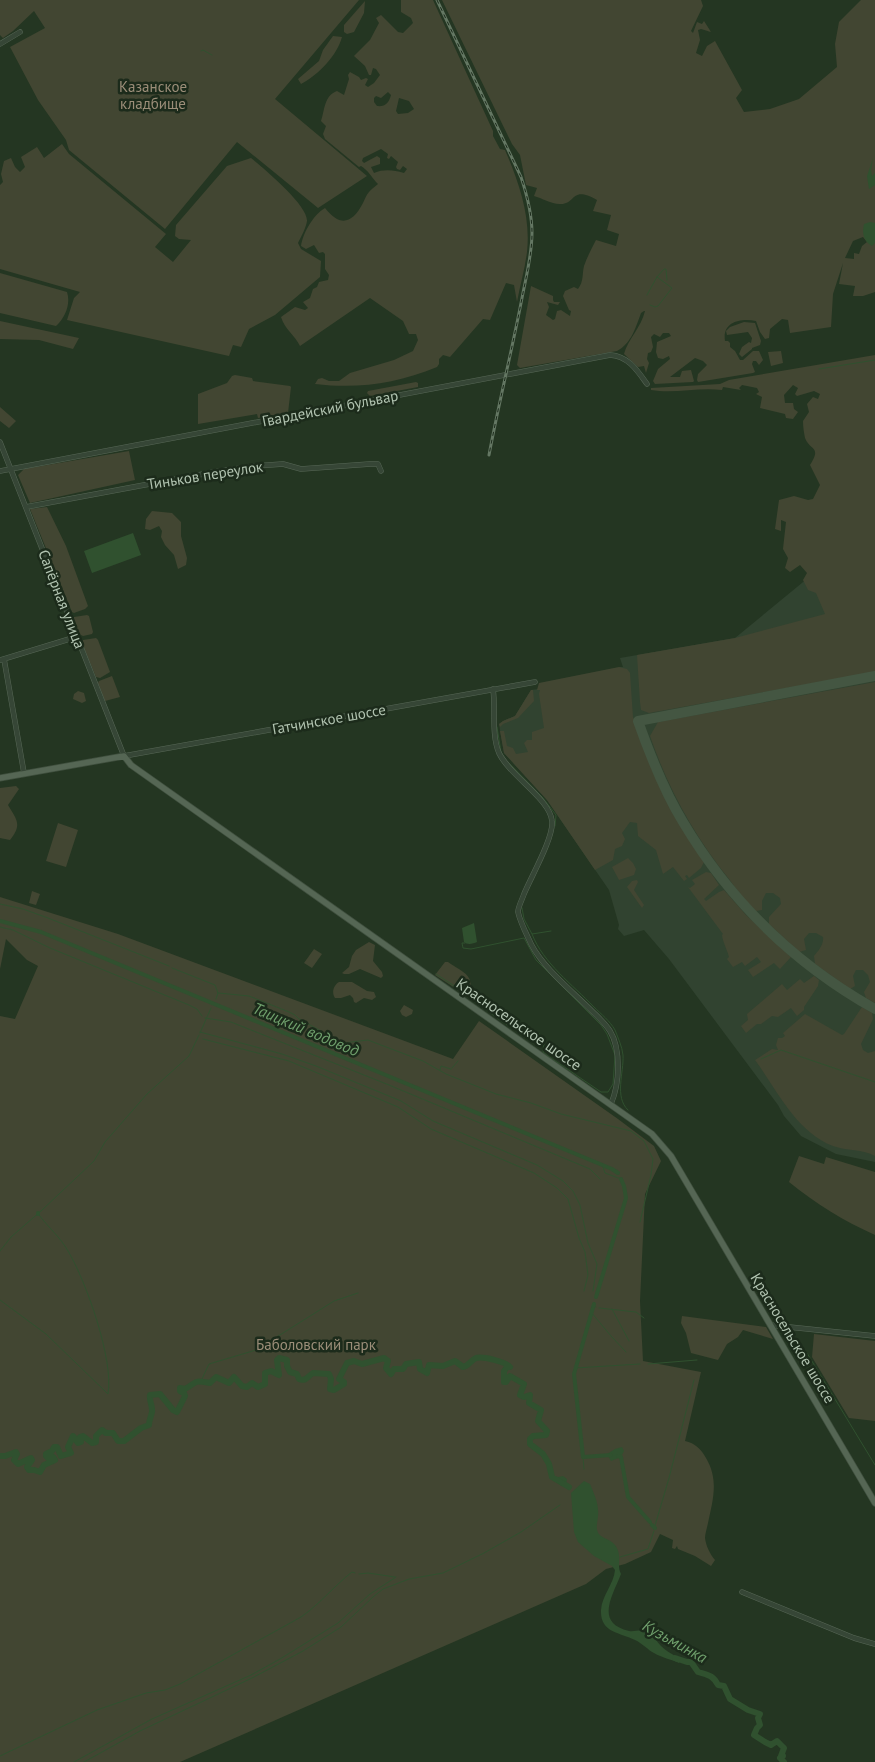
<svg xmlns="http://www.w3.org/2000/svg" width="875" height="1762" viewBox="0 0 875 1762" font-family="'PT Sans',sans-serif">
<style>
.airport{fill:#314330}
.green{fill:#424632;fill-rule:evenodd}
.water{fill:#30512f}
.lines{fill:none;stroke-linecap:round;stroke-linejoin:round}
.stream{stroke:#30512f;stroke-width:1}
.canal{stroke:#30512f;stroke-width:4}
.river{stroke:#30512f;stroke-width:6}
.taxiway{stroke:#445642;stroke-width:10}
.minor-casing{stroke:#576756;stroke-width:5.5}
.major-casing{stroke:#40503f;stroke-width:7}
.minor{stroke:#364636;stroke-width:4.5}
.major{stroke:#556654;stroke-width:5.5}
.rail-casing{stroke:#647763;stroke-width:3}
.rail{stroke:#1c2b1b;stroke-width:1;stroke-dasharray:4;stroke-linecap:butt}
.labels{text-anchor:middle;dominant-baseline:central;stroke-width:5;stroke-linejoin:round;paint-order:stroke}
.park-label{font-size:15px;fill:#9c8e79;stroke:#1c2b1b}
.street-label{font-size:15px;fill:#b1c3b0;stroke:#1c2b1b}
.water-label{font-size:16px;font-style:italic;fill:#6f9f6c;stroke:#1c2b1b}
</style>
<rect width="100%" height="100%" fill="#243622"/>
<path class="airport" d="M875,376V1162L836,1154L801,1136L784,1116L778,1105L669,959L644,930L624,936L618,929L619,925L609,890L547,800L504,753L499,724L503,721L515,716L531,690L539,689L620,671L619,667H623L620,658L735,638L836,555Z"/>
<path class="green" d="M0,0H359L275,99L367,176L318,208L237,142L165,229L69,150L66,140L38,100L10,47L45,28L34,11L13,31L3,38L0,35Z
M401,0H433L493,131V136L500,149L505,150C519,182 531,217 527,252C525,269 520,285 517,302L514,285L506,283L490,320L483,319L450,357L443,355L439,359V364L437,367C396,384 358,389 315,384L318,379L322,378L329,381H339L350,373L394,360L413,351L418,340L416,334H409L403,321L370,298L300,346C295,335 285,330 281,317L295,307L305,310L308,308L303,302L310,298L313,289L317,287L319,282L328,280L329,275L325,269V254L323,252L319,253L314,245L306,249L301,246C303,233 313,215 325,208C340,227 352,224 363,203C365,199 366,195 369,192C371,189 375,187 378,184C372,178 368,170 361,166L359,167L325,139L323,134L326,126L321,121C325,109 324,96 337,91L344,95L349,79L348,75L350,72L359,77L361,80L366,78L368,79L365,85L368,87L374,83L380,75L376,69L373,68L371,75H369L365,66L354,56L370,40L379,23L376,18L381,15L398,32L403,33L413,23L411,18L401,12ZM388,92L391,95C389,103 385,107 377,106L374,102V98L376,96L381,98ZM399,98L409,101L414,109L408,113L398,114L396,111ZM381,149L388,154L387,158L389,159L391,156L398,162L396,167L397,169L400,170L403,166L407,169L404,173C393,170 384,169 374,173L371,167L380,164V158L377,156L364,163L362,161L363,158Z
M442,0H701L703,6L691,31L693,33L697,22L702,24L704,21L711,32L701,29L698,30L700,40L696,53L702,56L707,46L715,41L742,90L736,98L744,112L770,109L799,99L837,67L835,44L839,22L861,0H875V292L863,296H853L855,286L839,284L843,263L833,294L831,327L790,333L788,320L782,319L770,329L769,338L765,339L760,332L756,321C740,318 722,322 725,341H728L730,343V347L735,351L740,360H743L753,351H759L763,360L759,365L756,361H753L752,364L755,372L753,373L698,382L697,380L698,374L707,365L703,361L695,358L670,377H680L682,371L691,370L694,381L693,382L655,384L653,381L658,369L670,359L669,356L663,359L658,358L656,352L657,342L671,336L669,333H663L660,337L654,334L651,337L653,347L651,352L648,353L647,359L649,363L646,373L644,366L638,367L624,354C628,339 641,328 645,311H644L641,313C636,327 631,344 617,351L520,368L517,365L531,286L553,296V300L554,302H560L558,305L547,302L549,307L546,315L553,320L555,319L557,311L561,310L570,316L571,311L569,310L563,296L565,291L574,287L578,289C584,281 582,274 584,266C587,257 592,248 596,240L616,246L619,234L607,230L611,215L593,211L597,200C571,185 576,204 561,204C553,205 542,198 534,196L537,188L526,185L520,155L512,144ZM863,237L867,242L862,246L859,254L854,253V259L845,258L853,241Z
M365,1L364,13L354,32L347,34L344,32V25Z
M333,36L342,37C337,56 318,75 301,84L298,79L319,61L323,50Z
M62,144L69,154L166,234L155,247L173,262L191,240L179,239L175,236L176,225L227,166L251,158C263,168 308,205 307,221C306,228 301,237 298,243L301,249L321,261L320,277L275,315L249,329L241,347L233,345L229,356L67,320L74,298L80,292L0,269V185L3,182L1,174L4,161L11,158L15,167L20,172L25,167L21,157L37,147L44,158Z
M0,273L67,292C71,304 65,318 56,326L0,313Z
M0,321L79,338L73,349L39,340L0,339Z
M744,322L755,323L761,341L760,345L752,348V349L742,357L739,354L742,347L749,342L751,343L752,338L748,332L727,335L726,331L730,327Z
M781,351L783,363L771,366L768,352Z
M875,355V672L649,713L641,710L640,702L637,655L735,638L825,614L816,593L808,590L803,580L807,573L800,565L790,572L785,568L788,558L783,549L786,522L781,520V531L775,529L779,500L794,496L808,500L813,499L820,485L810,465C822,446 810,451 805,438C804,433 803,427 803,421L809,412L807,404L813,397L818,399L820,394L814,391L797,396L795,394L798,388L793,385L784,395L785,403H793L794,409L798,412L793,419L786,418L785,414L760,408L762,397L756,394L759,392L757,388L742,385L739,388L741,390L723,387L722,390C698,387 675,394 651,390V388L720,384L729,380Z
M235,375L252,378L253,381L290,386L291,387L288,413L258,418L257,414L198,424V394L227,383L232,376Z
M416,382L418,383V387L370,396L367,393L368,391Z
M0,407L16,421L9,428L0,421Z
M129,451L135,480L30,503L18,475L24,469Z
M47,507L66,546L88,606L85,609L74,613L72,612L30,509Z
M152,511L172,513L181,522V536L187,558L186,565L178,569L174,555L165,545L161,537L162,531L159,526L150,530L145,529L146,519Z
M87,615L89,616L93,632L92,634L83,636L79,634L73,620L74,617Z
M96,638L98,640L110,672L100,678L96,677L82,643L83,640Z
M619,667L627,669L630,673L633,717L650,765L674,815L704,862L701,868L689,878L687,875L685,876L687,879L684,881L673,867L663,874L656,850L638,836L637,823L630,822L622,833L625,839L622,846L615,849L613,860L595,870L547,800L504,753L500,731H504L507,746L513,748L516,754L528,752L524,743L527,740H532V732L544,728L539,694L540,690H537L539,683Z
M112,676L120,697L105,701L98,683L99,681Z
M875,682V1003L866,998L864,992L870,982L868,975L863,970H856L853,976L855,986L850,989L815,964L814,956C818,951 824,945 823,937L816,933H809L804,939L806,950L799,952L769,924V917L781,904L780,898L773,893H766L762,901V910L756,911C746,902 737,890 729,879C694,836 668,788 650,736L658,722Z
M531,690H533L534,701L518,718L503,724L500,727L499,724L503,721L515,716Z
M78,691L84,693L86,701L82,703L73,699L74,694Z
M16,786L19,789L8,805C16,819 23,824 10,840L0,838V788Z
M58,823L78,830L66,867L46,861Z
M628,858L633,863L636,869L634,875L619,880L612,867Z
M706,872L711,873L719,885L704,899L706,901L719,892L724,890L746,915L791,957L780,969L774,963L753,977L748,970L761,962L757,957L745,966L742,962L733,967L727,959L729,957C727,949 723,943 722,935L723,934L688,887L690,888L695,884L692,880Z
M637,880L638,882L634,890L644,905L642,908L627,887L632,881Z
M32,891L40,894L36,905L29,903Z
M0,897L118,934L453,1059L479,1021L618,1119L654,1146L661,1161L645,1194L640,1301L643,1361L701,1372L685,1441C695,1443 701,1449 706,1458C719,1480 713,1499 708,1523C707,1528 705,1534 705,1538C706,1546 710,1554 715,1560L711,1566L695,1556L678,1549L677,1546L675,1549L672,1548L673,1540L660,1534L651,1552L625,1564L606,1569L586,1584L180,1762H0V1016L15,1019L38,966L27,960L6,939L0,969Z
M369,942L375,945L373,961L382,972L383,976L381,978L360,969L349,974H344L342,973L349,967L352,956L356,950Z
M314,949L322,954L312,968L304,963Z
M445,962H448C465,974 475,974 469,997L435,975Z
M814,976L819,980L818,986L804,1007V1010L797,1016L791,1008L778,1017L772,1016L761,1024H757L746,1033L741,1026L748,1020L747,1014L782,984L787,990L800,979L804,983Z
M339,982H352L367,991L374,992L376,997L372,1000L364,998L356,1003L354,1002L353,998L350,995L341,998H335C331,992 334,985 339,982Z
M404,1005L413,1010L412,1014L406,1017L402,1015L400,1011Z
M862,1007L872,1013L873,1019L861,1044L863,1050L868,1053L875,1051V1156C863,1149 846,1151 833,1146C796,1132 777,1090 755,1060L772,1049L778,1050L776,1045L778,1038H782L785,1036L783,1033L805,1014L842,1035L844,1034Z
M799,1156L824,1164L826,1157L875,1172V1235C844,1221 816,1204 789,1182Z
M682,1316L766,1327L773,1339L743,1330L738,1337L727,1344L718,1360L691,1353L686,1333L681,1323Z
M814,1334L875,1341V1421L849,1418L812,1357Z"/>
<path class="water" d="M873,158L871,170L872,176L875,173V185L869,189L867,176Z
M870,222L875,223V243L872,246C863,241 862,233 864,224Z
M133,533L141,555L92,573L84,551Z
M474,923L477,942C473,944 467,945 464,942L462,928Z
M622,1447L624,1451L621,1457L611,1461L607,1454L615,1449Z
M563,1476L567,1479L566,1484L569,1487L568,1488L560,1485L554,1480V1478Z
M584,1481L590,1484C593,1491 598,1502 598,1510C599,1517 596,1524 597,1530C599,1539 610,1538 615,1545C623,1556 616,1564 621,1574C613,1595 594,1623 629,1631C636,1632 641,1628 648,1632C653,1635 657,1642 661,1646C667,1652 674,1655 681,1659L679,1663C671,1659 662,1658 654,1653C648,1650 642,1643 635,1640C620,1632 600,1633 601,1610C602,1595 614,1584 615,1570L612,1566L594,1556L578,1542L574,1532L571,1493Z"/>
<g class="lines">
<path class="stream" d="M201,51L203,50L212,55
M647,295L657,277L664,269H666L667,280
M650,305L655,307L658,306L672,288L657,277
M819,369L875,360
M497,727L501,752L506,760L543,798L556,815L555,826
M0,904L23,909L48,918L169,966
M522,908L524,919L532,934L551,931
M0,927L13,930L50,948L189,1005L197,1009L202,1016
M532,934C543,963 573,985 594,1007C601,1014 610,1021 615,1030C618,1038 622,1046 623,1055C624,1073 614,1097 628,1110
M465,943H462L463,948L471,949L524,938L536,960L601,1025L607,1034L615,1055L613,1084L608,1092H601L548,1056L543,1052L544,1044L539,1033C530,1027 520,1031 511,1027C498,1020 487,1009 474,1001L475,994
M172,968L215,985L218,993L216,999
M436,974L468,995
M218,993L249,996L289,1012L295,1015L299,1019L343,1043L368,1040L373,1042L423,1061L446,1074L496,1094L531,1103L561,1114L631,1131L644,1141L653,1159L651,1175L640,1222
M205,1018L231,1022L389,1085L590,1169L600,1179
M200,1032L282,1054L316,1066L401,1101L433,1121L537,1165L563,1181L573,1191L580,1205L588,1243L597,1264L593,1291
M200,1033L211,1008
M203,1039L289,1061L398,1107L431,1129L534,1173L557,1188L568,1199L579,1238L585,1252L588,1275L584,1291
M761,1059L781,1050L875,1082
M452,1068L458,1061
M440,1070L441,1066L451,1069
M602,1164L605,1173L621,1179
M0,1251L11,1237L41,1211L94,1161L105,1142L147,1094L189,1056L199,1035
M0,1300L46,1334L108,1394C114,1360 86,1281 68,1251C61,1238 48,1227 39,1215
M593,1306L596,1307
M599,1308L636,1312L644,1318
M612,1309L629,1341
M591,1312L611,1336L626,1352
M807,1353L875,1465
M648,1364L697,1360
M575,1368L640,1364
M201,1381L209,1364L256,1350L334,1301L358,1293
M583,1457L584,1469
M654,1529L669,1478L694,1380
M620,1557L648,1549L654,1531
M359,1574L368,1573L395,1577
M0,1756L97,1710L146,1693L165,1690L180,1684L301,1617C320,1604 334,1586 352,1572L355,1573
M74,1762L152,1719L251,1675L280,1659L338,1623L370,1594L396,1577
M84,1762L140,1731L252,1678L303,1651L341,1627L373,1597L383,1589L409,1579L443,1573L484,1553L521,1532L560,1505"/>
<path class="canal" d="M0,921L41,932L612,1169L618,1173
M38,1213V1214
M596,1297L626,1198L624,1186L621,1179
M594,1304L574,1374L583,1457L611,1455
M618,1456L621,1457L628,1497L650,1522
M652,1525L655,1528"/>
<path class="river" d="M0,1456H5L16,1452L17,1454L14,1460L18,1464L31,1458L32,1460L27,1467L29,1470H34L40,1472L44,1465L55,1460L53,1457L48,1458L46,1456V1454L52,1451L54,1447H57L61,1456L71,1453L68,1447L73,1436L78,1443L81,1442L80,1437L83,1436L92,1443L96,1442V1436L102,1430L106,1433H113L118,1441H124L141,1428L149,1425C149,1420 151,1417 152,1412C153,1407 149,1401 150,1395L160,1394L173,1410L177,1412L185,1396L184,1393L180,1391V1388L185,1389C199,1381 193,1380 210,1383L216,1377L229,1383L234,1377L242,1386L247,1387L252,1383L258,1387L265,1384V1373L271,1371L279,1375L277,1360L279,1358L287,1360V1366L290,1372L297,1374L299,1379C306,1382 308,1376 313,1373L329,1374L331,1379L330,1389L334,1390L344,1384V1382L339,1379L347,1363L354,1361L362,1364L384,1358L388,1361L386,1368L391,1374L394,1369H403L406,1364L419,1362L420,1369L427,1373L429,1365L443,1366L455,1361L463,1367C469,1366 471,1360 476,1358C483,1356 506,1362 510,1367H507L504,1371V1382H506L510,1376L524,1384L520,1395L524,1397L530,1395L529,1403L541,1410L538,1421L547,1431L546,1435L533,1436L530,1439V1444L543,1454L549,1464L552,1477L569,1487
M675,1658L687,1662H691L698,1672C708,1675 713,1675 718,1685L724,1686L730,1699L748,1710L760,1714L758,1718L760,1725L757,1728L754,1735L765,1742L771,1745L777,1741L784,1748L781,1756H783L780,1758L784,1762"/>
<path class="taxiway" d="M875,676L638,721C650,755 664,791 683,822C730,901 795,964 875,1009"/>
<g class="minor-casing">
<path id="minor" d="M0,44L20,32
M0,442L124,756L535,682
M0,471L610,355C628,356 637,370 647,384
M26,507L214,472L255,466L283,464L301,469L370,464H378L381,471
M4,659L24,773
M0,660L76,637
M493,689C496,709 491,734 499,753C509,775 550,799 552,821C554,837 531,877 524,894C522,900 518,907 518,912C520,922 527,935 531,944C544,969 572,991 592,1011C598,1017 605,1023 610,1031C617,1042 618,1054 618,1067C618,1080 616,1092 611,1104
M770,1325L875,1336
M742,1592L854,1638L875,1644"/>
</g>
<g class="major-casing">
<path id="major" d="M0,778L124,756L131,765L652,1134L671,1156L875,1503"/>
</g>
<use href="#minor" class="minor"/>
<use href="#major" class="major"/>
<g class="rail-casing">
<path id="rail" d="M437,0L521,177C527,195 532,214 532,233C532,255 526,277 522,298C512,350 499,402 489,455"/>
</g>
<use href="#rail" class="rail"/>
</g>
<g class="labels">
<g class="park-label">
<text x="153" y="86">Казанское<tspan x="153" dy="17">кладбище</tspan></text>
<text x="316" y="1344">Баболовский парк</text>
</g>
<g class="street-label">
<text transform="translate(330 408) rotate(-11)">Гвардейский бульвар</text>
<text transform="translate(205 475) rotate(-9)">Тиньков переулок</text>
<text transform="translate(62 599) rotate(69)">Сапёрная улица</text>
<text transform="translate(329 719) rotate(-10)">Гатчинское шоссе</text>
<text transform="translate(519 1024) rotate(35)">Красносельское шоссе</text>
<text transform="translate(793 1338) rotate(59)">Красносельское шоссе</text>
</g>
<g class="water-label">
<text transform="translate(306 1029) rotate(23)">Таицкий водовод</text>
<text transform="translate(675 1641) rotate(29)">Кузьминка</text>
</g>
</g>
</svg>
